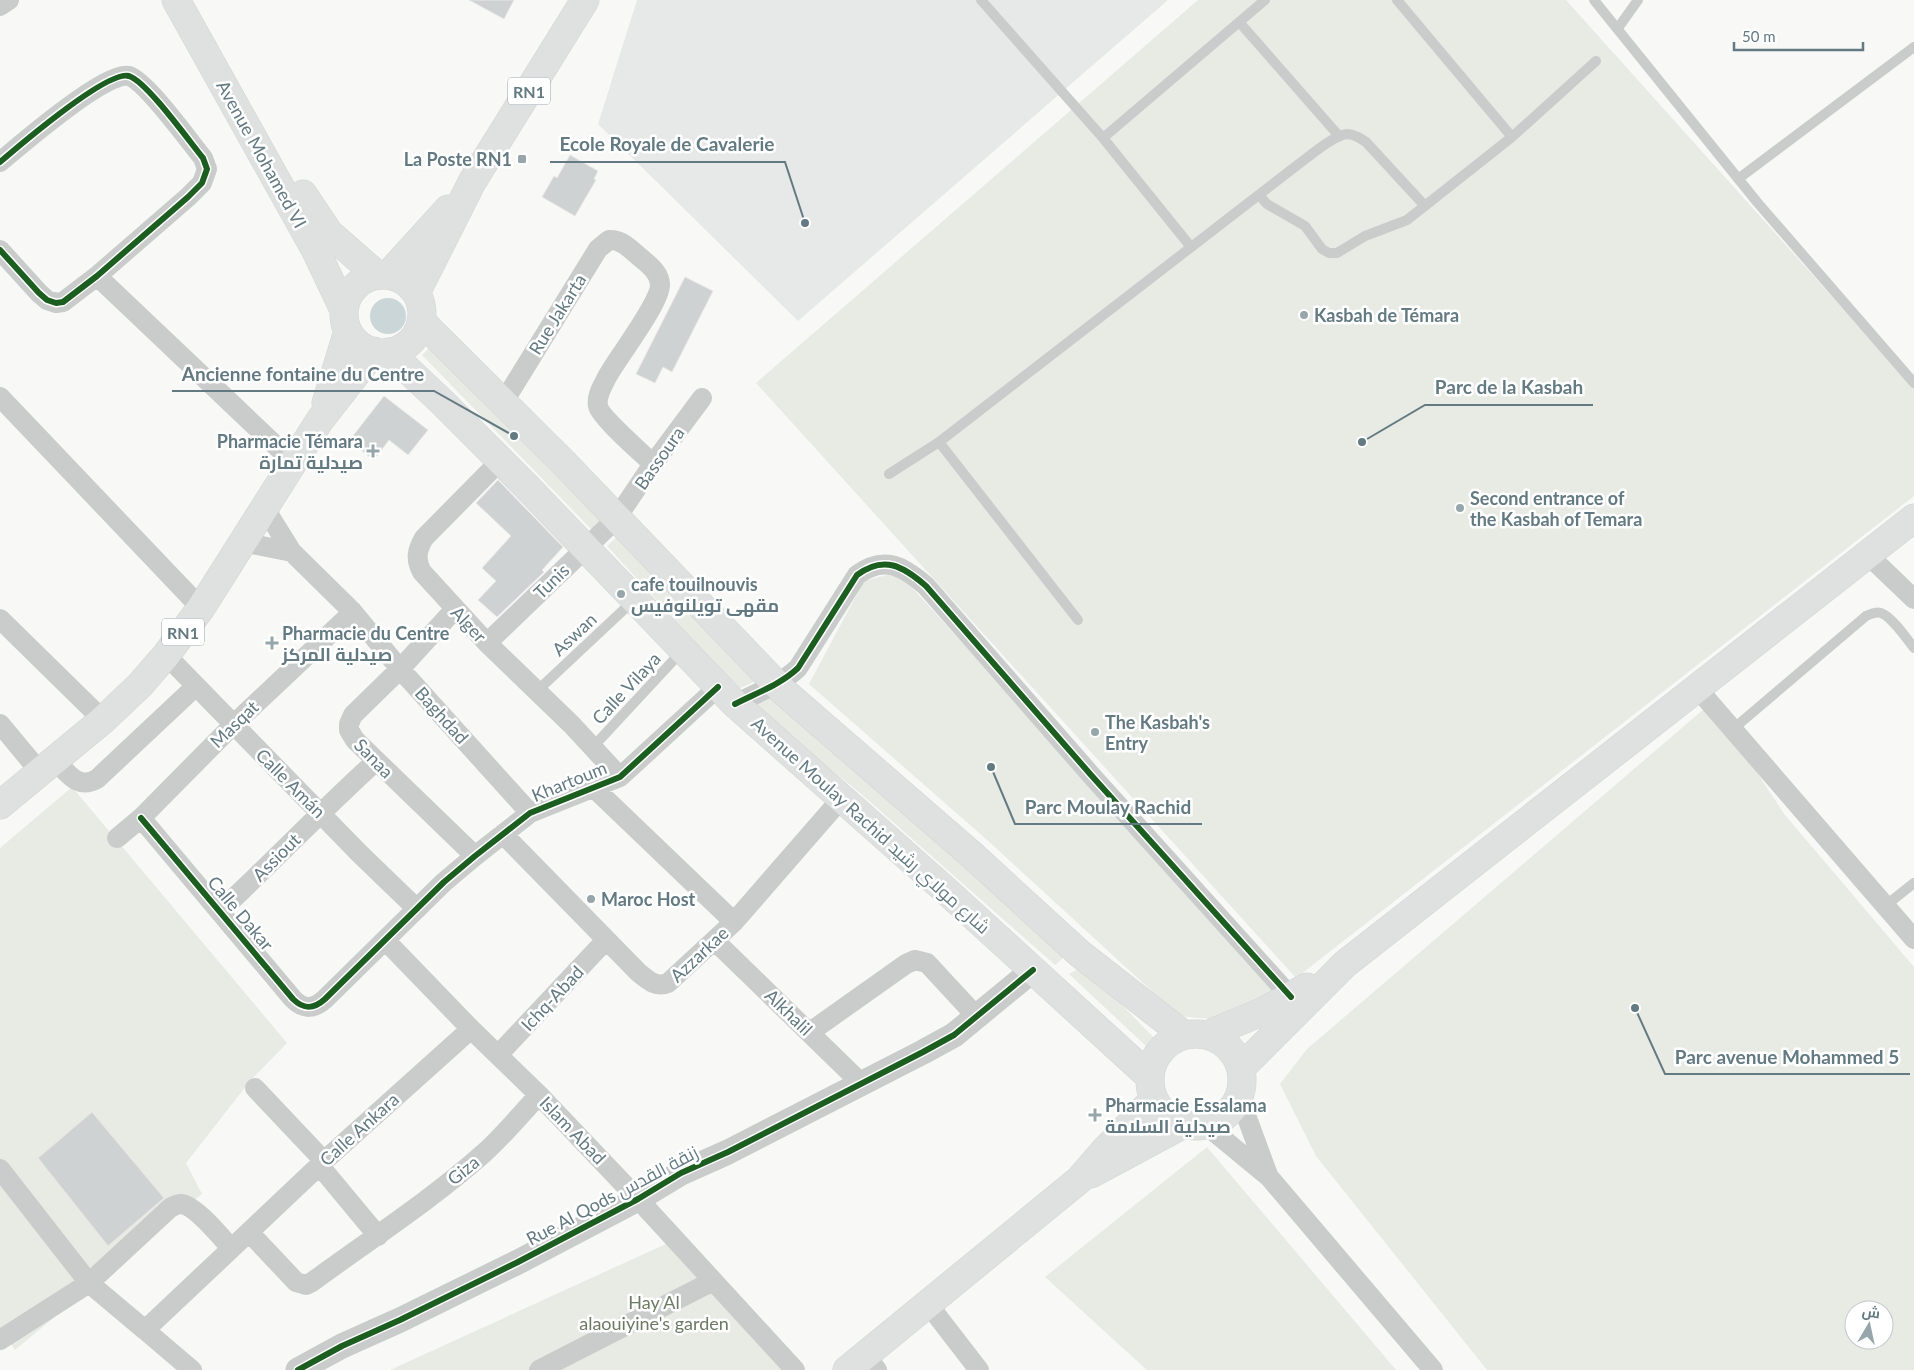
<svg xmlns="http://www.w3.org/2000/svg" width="1914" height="1370" viewBox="0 0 1914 1370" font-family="Lato,Cairo,sans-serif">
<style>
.built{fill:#e7e8e8}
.green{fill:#e8eae4;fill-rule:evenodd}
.water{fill:#cad6d7}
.building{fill:#cfd2d2;stroke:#e8e8e6}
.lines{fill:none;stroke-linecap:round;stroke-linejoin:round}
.secondary-casing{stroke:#d3d5d5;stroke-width:29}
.primary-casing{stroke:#d4d5d5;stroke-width:29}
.service{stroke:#cacccc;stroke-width:10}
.minor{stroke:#cacccc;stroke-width:20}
.tertiary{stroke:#cacccc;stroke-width:25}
.secondary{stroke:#dfe0e0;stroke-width:28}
.primary{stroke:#dfe0e0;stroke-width:28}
.cycleway-casing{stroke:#fff;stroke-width:9}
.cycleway{stroke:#1b5e20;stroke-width:6}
.poi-dot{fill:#97a6ab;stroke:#fff;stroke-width:2}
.labels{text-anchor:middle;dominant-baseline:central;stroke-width:5;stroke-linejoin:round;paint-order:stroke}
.shield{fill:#fff;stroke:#92a2a8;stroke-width:1}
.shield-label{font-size:16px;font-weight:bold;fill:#637a82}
.street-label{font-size:18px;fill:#637a82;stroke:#fff}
.poi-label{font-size:18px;font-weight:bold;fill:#637a82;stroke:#fff;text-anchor:start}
.park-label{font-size:18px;fill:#6b7a62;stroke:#fff}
.leader{fill:none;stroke:#637a82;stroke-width:2}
.callout-dot{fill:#637a82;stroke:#fff;stroke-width:2}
.callout-label{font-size:19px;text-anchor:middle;font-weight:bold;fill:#637a82;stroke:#fff;stroke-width:5;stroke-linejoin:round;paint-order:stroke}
</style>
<rect width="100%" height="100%" fill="#f8f8f7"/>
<path class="built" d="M637,0H1168L798,321L598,124Z"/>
<path class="green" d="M1198,0H1566L1914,388V496L1296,978L756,383Z
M435,342L607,518L592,530L422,355Z
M620,534L756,681L738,689L607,546Z
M898,572L1280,994L1233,1021L1179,1016L986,839L809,684L864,581Z
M774,694L1068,954L1055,965L860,793L749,703Z
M1711,703L1785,815L1914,967V1370H1487L1316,1156L1280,1084L1307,1049ZM1854,1310H1884V1340H1854Z
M72,787L287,1043L250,1081L186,1163L202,1194L15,1350L0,1328V848Z
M1084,966L1154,1038L1146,1046L1069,974Z
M1207,1147L1396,1370H1147L1045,1277Z
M668,1243L786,1370H390Z"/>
<path class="water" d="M370 316a18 18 0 1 1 36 0a18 18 0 1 1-36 0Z"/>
<path class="building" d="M469,0H514L504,19Z
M570,155L598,171L594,179L596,180L575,216L542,197L554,176L557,178Z
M685,277L713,291L672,372L663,367L655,383L636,374Z
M384,396L428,430L408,455L389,440L374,460L349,441Z
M498,480L563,547L542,570L544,572L497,617L478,600L496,581L482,568L511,536L476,503Z
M92,1112L164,1198L108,1246L38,1158Z"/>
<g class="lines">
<g class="secondary-casing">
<path id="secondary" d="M421,321L563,462L783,691L972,855L1079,953L1184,1035
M389,352L443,403L526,486L735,704L943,888L1150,1077
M1150 1080a46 46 0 1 1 92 0a46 46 0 1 1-92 0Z
M1207,1035L1264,1011L1307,987
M1241,1068L1345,964L1914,518
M1091,1174L1184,1124
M847,1370L1079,1180L1105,1150L1154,1099"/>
</g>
<g class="primary-casing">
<path id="primary" d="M176,0L316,251L344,310
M303,194L329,233L377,275
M388,275L448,209
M344 314a39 39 0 1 1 78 0a39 39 0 1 1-78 0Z
M416,293L472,182L585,0
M326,403L348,331
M0,805L103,720L140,685L166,655L201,608L320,420L374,351"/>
</g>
<path class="service" d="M981,0L1103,138L1191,247
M1397,0L1512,137
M1594,0L1757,202L1914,383
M1240,23L1339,136
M1618,28L1638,0
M1103,138L1265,0
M1738,179L1914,47
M1259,195L1267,204L1305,226L1322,249L1329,253H1337L1365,236L1407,220L1512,137L1596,61
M939,442L1078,620
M889,474L939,442L1300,163C1311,155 1334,135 1347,134C1354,134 1360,138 1366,142L1425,206
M537,691L633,601
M1733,729L1866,616C1871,614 1875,611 1881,613C1891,616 1907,639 1914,648
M592,748L682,651
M1885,906L1914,883"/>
<path class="minor" d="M0,6L9,0
M0,162C19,146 107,70 129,76C147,82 189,141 203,158L207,169L202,183L188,197L97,276L63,302L56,303L47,300L39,293L0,250
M97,276L293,462
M0,397L201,608
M503,403L598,249L609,240C622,239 631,250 641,258C649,265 660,273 660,285C660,303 618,357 607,377C603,386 596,395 598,406C600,417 643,454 653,464
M500,461L424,538C417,550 415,559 422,572L487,643L572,725L620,777
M264,507L292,552L353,612L400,669L530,813
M242,542L292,552
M1867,554L1914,599
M455,609L400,669L353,715L349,724V730L355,740L475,856
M0,619L103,720
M487,643L616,519L653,464L702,398
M166,655L359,853L417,909
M1697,688L1914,939
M735,704C756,693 780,685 798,668L857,575C884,555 903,566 926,586L1091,775L1291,997
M0,724L40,772
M55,760C68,773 77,790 97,779L196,686
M594,788L734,922
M141,818L293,999C304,1010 314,1009 325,999L444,882L475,856L530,813L620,777L718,687
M503,834L638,972C648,980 656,988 668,983L734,922L841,799
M117,838L141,818L233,725L353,612
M220,911C273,862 322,810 375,762
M385,940L471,1029L539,1095L638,1199L795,1370
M715,941L862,1084
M810,1032L906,964L915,960L927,963L977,1017
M498,1055L606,940
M255,1088L324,1161
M1239,1096L1268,1175
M1206,1125L1269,1177L1433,1370
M319,1165L378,1236
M0,1169L89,1283L145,1330
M249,1232L324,1161L471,1029
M928,1304L979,1370
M0,1340L89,1283L170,1208C174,1206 177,1204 181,1204C195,1205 221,1237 231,1248
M865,1355L877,1370
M192,1370L145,1330L249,1232L296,1282L306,1285L312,1282C369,1240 430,1201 484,1153C503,1136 521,1114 539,1095
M539,1370L713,1281"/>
<path class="tertiary" d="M298,1370L342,1346L400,1320L518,1262L638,1199L681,1173L728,1152L923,1052L954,1035L1033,970"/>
<use href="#secondary" class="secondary"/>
<use href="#primary" class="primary"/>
<g class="cycleway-casing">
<path id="cycleway" d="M0,162C19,146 107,70 129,76C147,82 189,141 203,158L207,169L202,183L188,197L97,276L63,302L56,303L47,300L39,293L0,250
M735,704C756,693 780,685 798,668L857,575C884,555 903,566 926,586L1091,775L1291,997
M141,818L293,999C304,1010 314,1009 325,999L444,882L475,856L530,813L620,777L718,687
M298,1370L342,1346L400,1320L518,1262L638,1199L681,1173L728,1152L923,1052L954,1035L1033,970"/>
</g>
<use href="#cycleway" class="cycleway"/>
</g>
<g class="poi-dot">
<rect x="517" y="154" width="10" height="10" rx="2.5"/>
<circle cx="1304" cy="315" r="5"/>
<path d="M370.5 443.5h5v5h5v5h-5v5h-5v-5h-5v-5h5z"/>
<circle cx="1460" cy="508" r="5"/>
<circle cx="621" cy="594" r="5"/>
<path d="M269.5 635.5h5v5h5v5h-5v5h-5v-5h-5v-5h5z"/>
<circle cx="1095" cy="732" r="5"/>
<circle cx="591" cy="899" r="5"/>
<path d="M1092.5 1107.5h5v5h5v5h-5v5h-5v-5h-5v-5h5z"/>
</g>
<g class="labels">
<g class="shield">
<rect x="508" y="77.5" width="42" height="27" rx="4"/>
<rect x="162" y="618.5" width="42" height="27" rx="4"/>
</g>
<g class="shield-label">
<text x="529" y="91">RN1</text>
<text x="183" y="632">RN1</text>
</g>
<g class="street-label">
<text transform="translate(262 154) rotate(61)">Avenue Mohamed VI</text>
<text transform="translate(557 314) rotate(-58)">Rue Jakarta</text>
<text transform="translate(659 458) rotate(-55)">Bassoura</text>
<text transform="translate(551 581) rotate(-44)">Tunis</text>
<text transform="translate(469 624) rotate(47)">Alger</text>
<text transform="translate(574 634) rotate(-43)">Aswan</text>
<text transform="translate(626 688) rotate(-47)">Calle Vilaya</text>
<text transform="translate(442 715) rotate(48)">Baghdad</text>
<text transform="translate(234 724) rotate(-44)">Masqat</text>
<text transform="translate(374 758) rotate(46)">Sanaa</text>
<text transform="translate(569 781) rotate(-22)">Khartoum</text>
<text transform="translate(291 783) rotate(45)">Calle Amán</text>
<text transform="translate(871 825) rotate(42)">Avenue Moulay Rachid شارع مولاي رشيد</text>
<text transform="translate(276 857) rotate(-45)">Assiout</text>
<text transform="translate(241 913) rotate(50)">Calle Dakar</text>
<text transform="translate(699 954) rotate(-43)">Azzarkae</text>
<text transform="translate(552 998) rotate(-47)">Ichq-Abad</text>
<text transform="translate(789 1012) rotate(44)">Alkhalil</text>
<text transform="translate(359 1129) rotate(-42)">Calle Ankara</text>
<text transform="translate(573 1130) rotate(46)">Islam Abad</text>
<text transform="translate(463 1170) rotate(-39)">Giza</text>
<text transform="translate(612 1195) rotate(-28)">Rue Al Qods زنقة القدس</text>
</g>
<g class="poi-label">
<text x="512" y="159" text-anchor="end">La Poste RN1</text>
<text x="1314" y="315">Kasbah de Témara</text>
<text x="363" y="441" text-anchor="end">Pharmacie Témara<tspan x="363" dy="21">صيدلية تمارة</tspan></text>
<text x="1470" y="498">Second entrance of<tspan x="1470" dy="21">the Kasbah of Temara</tspan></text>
<text x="631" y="584">cafe touilnouvis<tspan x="631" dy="21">مقهى تويلنوفيس</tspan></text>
<text x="282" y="633">Pharmacie du Centre<tspan x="282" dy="21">صيدلية المركز</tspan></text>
<text x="1105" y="722">The Kasbah's<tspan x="1105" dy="21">Entry</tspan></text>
<text x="601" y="899">Maroc Host</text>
<text x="1105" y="1105">Pharmacie Essalama<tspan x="1105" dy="21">صيدلية السلامة</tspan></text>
</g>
<g class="park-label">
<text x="654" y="1302">Hay Al<tspan x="654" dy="21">alaouiyine's garden</tspan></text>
</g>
</g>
<path class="leader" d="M805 223L785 162H550M514 436L434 391H172M1362 442L1425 405H1593M991 767L1015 824H1202M1635 1008L1665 1074H1910"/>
<g class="callout-dot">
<circle cx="805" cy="223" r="5"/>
<circle cx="514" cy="436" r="5"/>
<circle cx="1362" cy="442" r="5"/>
<circle cx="991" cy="767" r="5"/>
<circle cx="1635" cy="1008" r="5"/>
</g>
<g class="callout-label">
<text x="667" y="151">Ecole Royale de Cavalerie</text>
<text x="303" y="381">Ancienne fontaine du Centre</text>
<text x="1509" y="394">Parc de la Kasbah</text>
<text x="1108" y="814">Parc Moulay Rachid</text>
<text x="1787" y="1064">Parc avenue Mohammed 5</text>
</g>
<g transform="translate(1869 1325) rotate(9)"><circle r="24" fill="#ffffff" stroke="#c1cacd"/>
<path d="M0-4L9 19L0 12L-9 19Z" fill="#97a6ab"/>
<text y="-8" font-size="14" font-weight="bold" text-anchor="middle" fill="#637a82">ش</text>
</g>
<path d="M1734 42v8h129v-8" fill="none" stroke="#637a82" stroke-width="2.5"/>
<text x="1742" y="42" font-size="15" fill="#637a82" stroke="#ffffff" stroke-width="4" paint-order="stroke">50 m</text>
</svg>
